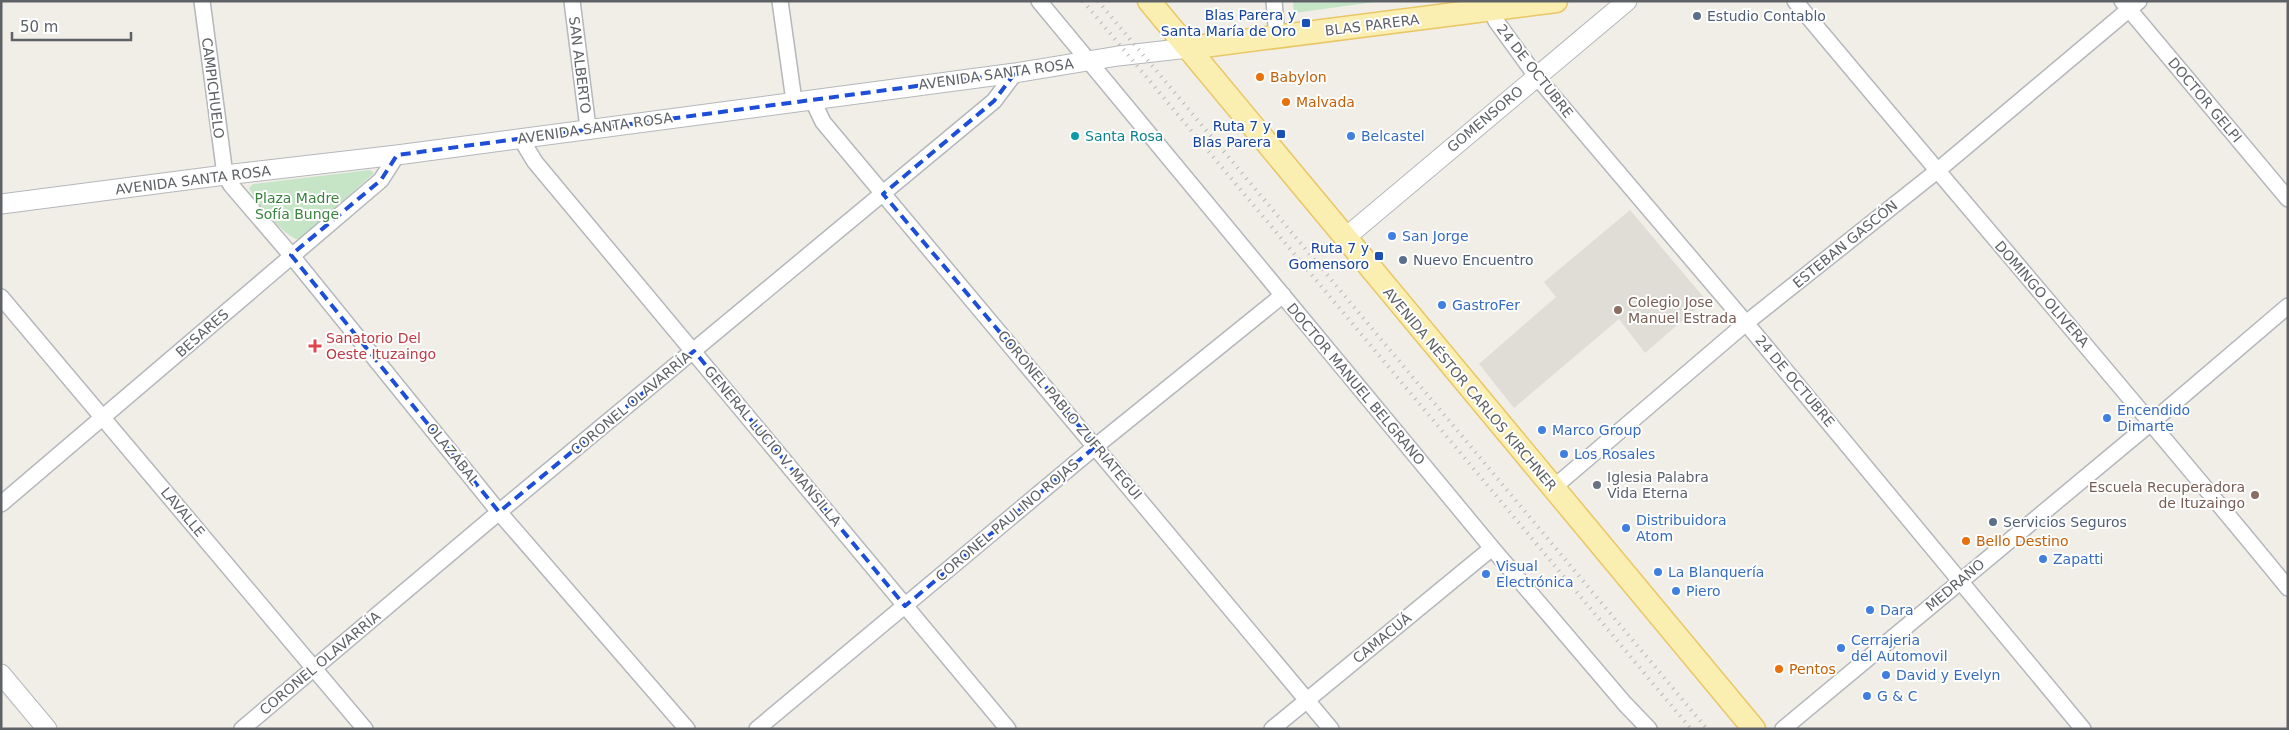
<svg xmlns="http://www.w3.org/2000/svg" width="2289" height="730" viewBox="0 0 2289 730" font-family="'DejaVu Sans',sans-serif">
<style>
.education{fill:#dfddd5}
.green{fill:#c5e5c6}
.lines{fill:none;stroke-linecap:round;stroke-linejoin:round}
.minor-casing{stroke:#b4b7bb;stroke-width:18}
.tertiary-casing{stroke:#b4b7bb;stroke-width:21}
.primary-casing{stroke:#e9c666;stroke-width:25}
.minor{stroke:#fff;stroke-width:15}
.tertiary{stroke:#fff;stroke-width:19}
.primary{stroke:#faefb1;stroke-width:22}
.rail{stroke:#b5b6b6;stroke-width:4;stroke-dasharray:1 6;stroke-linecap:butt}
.marked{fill:none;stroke:#1d4ed8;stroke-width:4;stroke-dasharray:10 6;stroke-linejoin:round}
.service-dot{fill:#5c6f8a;stroke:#fff;stroke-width:2}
.transit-dot{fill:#1a4fb4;stroke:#fff;stroke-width:2}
.food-dot{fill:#e8710a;stroke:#fff;stroke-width:2}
.culture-dot{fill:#0f9aa8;stroke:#fff;stroke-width:2}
.shop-dot{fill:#3f7fe0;stroke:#fff;stroke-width:2}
.education-dot{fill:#8d6e63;stroke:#fff;stroke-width:2}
.health-dot{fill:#e0444e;stroke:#fff;stroke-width:2}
.worship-dot{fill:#6b7280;stroke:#fff;stroke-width:2}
.labels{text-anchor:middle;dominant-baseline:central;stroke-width:4;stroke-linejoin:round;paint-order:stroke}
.transit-label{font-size:14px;fill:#164399;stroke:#fff;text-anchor:end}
.service-label{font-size:14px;fill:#4e5e75;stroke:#fff;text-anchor:start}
.street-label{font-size:14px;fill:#5e6266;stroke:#fff}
.food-label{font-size:14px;fill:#c56008;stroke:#fff;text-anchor:start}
.culture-label{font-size:14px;fill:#0d838f;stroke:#fff;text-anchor:start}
.shop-label{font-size:14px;fill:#366cbe;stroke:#fff;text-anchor:start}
.park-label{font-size:14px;fill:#3a823e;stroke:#fff}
.education-label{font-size:14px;fill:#785e54;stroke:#fff;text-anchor:start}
.health-label{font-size:14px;fill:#be3a42;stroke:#fff;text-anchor:start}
.worship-label{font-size:14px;fill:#5b616d;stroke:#fff;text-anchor:start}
</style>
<rect width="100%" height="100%" fill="#f0eee7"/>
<path class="education" d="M1630,210L1706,300L1645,353L1619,319L1514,408L1479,364L1556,297L1544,282Z"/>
<path class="green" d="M1293,1H1382L1294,13Z
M370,170L374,173L299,240C282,235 258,204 249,188L253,184Z"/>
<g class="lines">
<g class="minor-casing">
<path id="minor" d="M202,1L225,175L231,185L291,255L499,512L687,729
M572,1L588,128
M780,1L794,101
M1039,1L1492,548L1625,704L1649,729
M1274,1L1277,37
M1795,1C1958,197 2126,390 2288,588
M2122,1L2288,199
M1491,9L1496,21L1536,76L1746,323L2083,729
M812,99L823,122L1331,729
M521,139L535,162L1008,729
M1,297L365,729
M1553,488L1746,323L1937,171L2139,1
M1,504L381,180L397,155
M242,729L499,512L994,101L1015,73
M757,729L1096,446L1283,295
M1272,729L1492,548
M1783,729L2152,422L2288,306"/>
</g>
<g class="tertiary-casing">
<path id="tertiary" d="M1,204L225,175L397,155L1015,73L1118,56L1188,48
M1345,238L1627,1
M1,674L47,729"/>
</g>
<g class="primary-casing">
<path id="primary" d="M1149,1L1754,729
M1188,48L1556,1"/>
</g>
<use href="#minor" class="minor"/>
<use href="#tertiary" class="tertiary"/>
<use href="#primary" class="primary"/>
<path class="rail" d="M1083,1L1691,729
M1098,1L1707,729"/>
</g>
<path class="marked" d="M1015,73L994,101L883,194L1096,446L905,606L694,351L499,512L291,255L381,180L397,155Z"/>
<g class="service-dot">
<circle cx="1697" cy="16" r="5"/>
<circle cx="1403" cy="260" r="5"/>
<circle cx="1993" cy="522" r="5"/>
</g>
<g class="transit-dot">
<rect x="1301" y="18" width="10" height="10" rx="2.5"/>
<rect x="1276" y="129" width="10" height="10" rx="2.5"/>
<rect x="1374" y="251" width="10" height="10" rx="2.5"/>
</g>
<g class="food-dot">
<circle cx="1260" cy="77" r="5"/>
<circle cx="1286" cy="102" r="5"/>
<circle cx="1966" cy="541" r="5"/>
<circle cx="1779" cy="669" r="5"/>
</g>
<circle class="culture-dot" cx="1075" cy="136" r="5"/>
<g class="shop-dot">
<circle cx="1351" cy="136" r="5"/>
<circle cx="1392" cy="236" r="5"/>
<circle cx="1442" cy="305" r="5"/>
<circle cx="2107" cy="418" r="5"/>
<circle cx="1542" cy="430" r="5"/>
<circle cx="1564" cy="454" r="5"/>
<circle cx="1626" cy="528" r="5"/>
<circle cx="2043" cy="559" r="5"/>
<circle cx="1658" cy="572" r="5"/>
<circle cx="1486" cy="574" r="5"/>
<circle cx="1676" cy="591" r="5"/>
<circle cx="1870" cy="610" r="5"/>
<circle cx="1841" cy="648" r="5"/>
<circle cx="1886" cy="675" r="5"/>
<circle cx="1867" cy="696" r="5"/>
</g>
<g class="education-dot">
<circle cx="1618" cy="310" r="5"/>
<circle cx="2255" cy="495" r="5"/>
</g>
<path class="health-dot" d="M312.5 338.5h5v5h5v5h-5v5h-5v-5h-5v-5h5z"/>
<circle class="worship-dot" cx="1597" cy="485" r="5"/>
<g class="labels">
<g class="transit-label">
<text x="1296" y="15">Blas Parera y<tspan x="1296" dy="16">Santa María de Oro</tspan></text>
<text x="1271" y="126">Ruta 7 y<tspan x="1271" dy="16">Blas Parera</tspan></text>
<text x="1369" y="248">Ruta 7 y<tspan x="1369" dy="16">Gomensoro</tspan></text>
</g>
<g class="service-label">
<text x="1707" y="16">Estudio Contablo</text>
<text x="1413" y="260">Nuevo Encuentro</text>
<text x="2003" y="522">Servicios Seguros</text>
</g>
<g class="street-label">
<text transform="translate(1372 25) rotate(-7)">BLAS PARERA</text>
<text transform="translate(580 65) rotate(83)">SAN ALBERTO</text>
<text transform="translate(1535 71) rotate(52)">24 DE OCTUBRE</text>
<text transform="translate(996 74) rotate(-8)">AVENIDA SANTA ROSA</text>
<text transform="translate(213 88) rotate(83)">CAMPICHUELO</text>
<text transform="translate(2205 100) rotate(50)">DOCTOR GELPI</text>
<text transform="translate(1485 119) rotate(-40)">GOMENSORO</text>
<text transform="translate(595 128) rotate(-8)">AVENIDA SANTA ROSA</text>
<text transform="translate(193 180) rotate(-7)">AVENIDA SANTA ROSA</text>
<text transform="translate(1845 244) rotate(-39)">ESTEBAN GASCÓN</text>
<text transform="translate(2042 294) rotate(49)">DOMINGO OLIVERA</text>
<text transform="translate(202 333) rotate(-41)">BESARES</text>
<text transform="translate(1795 381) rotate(50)">24 DE OCTUBRE</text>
<text transform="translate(1356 384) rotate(50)">DOCTOR MANUEL BELGRANO</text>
<text transform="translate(1470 389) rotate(50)">AVENIDA NÉSTOR CARLOS KIRCHNER</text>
<text transform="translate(631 403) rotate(-40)">CORONEL OLAVARRÍA</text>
<text transform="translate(1070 415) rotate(50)">CORONEL PABLO ZUFRIATEGUI</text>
<text transform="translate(773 446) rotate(50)">GENERAL LUCIO V. MANSILLA</text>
<text transform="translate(453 454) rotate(51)">OLAZÁBAL</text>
<text transform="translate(183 512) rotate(50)">LAVALLE</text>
<text transform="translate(1007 520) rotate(-40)">CORONEL PAULINO ROJAS</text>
<text transform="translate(1955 585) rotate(-40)">MEDRANO</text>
<text transform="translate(1382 638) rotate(-39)">CAMACUÁ</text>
<text transform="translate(320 663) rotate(-40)">CORONEL OLAVARRÍA</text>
</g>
<g class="food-label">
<text x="1270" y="77">Babylon</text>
<text x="1296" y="102">Malvada</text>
<text x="1976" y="541">Bello Destino</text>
<text x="1789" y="669">Pentos</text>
</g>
<g class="culture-label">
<text x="1085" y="136">Santa Rosa</text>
</g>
<g class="shop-label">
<text x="1361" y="136">Belcastel</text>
<text x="1402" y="236">San Jorge</text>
<text x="1452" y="305">GastroFer</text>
<text x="2117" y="410">Encendido<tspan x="2117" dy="16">Dimarte</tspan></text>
<text x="1552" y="430">Marco Group</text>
<text x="1574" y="454">Los Rosales</text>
<text x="1636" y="520">Distribuidora<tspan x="1636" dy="16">Atom</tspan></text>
<text x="2053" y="559">Zapatti</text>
<text x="1496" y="566">Visual<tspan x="1496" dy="16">Electrónica</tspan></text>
<text x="1668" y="572">La Blanquería</text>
<text x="1686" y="591">Piero</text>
<text x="1880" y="610">Dara</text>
<text x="1851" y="640">Cerrajeria<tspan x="1851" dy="16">del Automovil</tspan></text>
<text x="1896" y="675">David y Evelyn</text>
<text x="1877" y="696">G &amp; C</text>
</g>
<g class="park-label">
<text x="297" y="198">Plaza Madre<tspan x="297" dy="16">Sofía Bunge</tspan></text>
</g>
<g class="education-label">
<text x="1628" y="302">Colegio Jose<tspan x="1628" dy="16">Manuel Estrada</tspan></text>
<text x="2245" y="487" text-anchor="end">Escuela Recuperadora<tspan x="2245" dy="16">de Ituzaingo</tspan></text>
</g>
<g class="health-label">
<text x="326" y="338">Sanatorio Del<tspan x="326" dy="16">Oeste Ituzaingo</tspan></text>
</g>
<g class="worship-label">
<text x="1607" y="477">Iglesia Palabra<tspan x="1607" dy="16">Vida Eterna</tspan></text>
</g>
</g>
<rect width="2289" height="730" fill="none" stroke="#5e6266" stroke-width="5"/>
<path d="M12 32v8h119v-8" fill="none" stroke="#5e6266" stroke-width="2.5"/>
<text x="20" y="32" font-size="15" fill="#5e6266" stroke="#ffffff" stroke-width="4" paint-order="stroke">50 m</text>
</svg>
